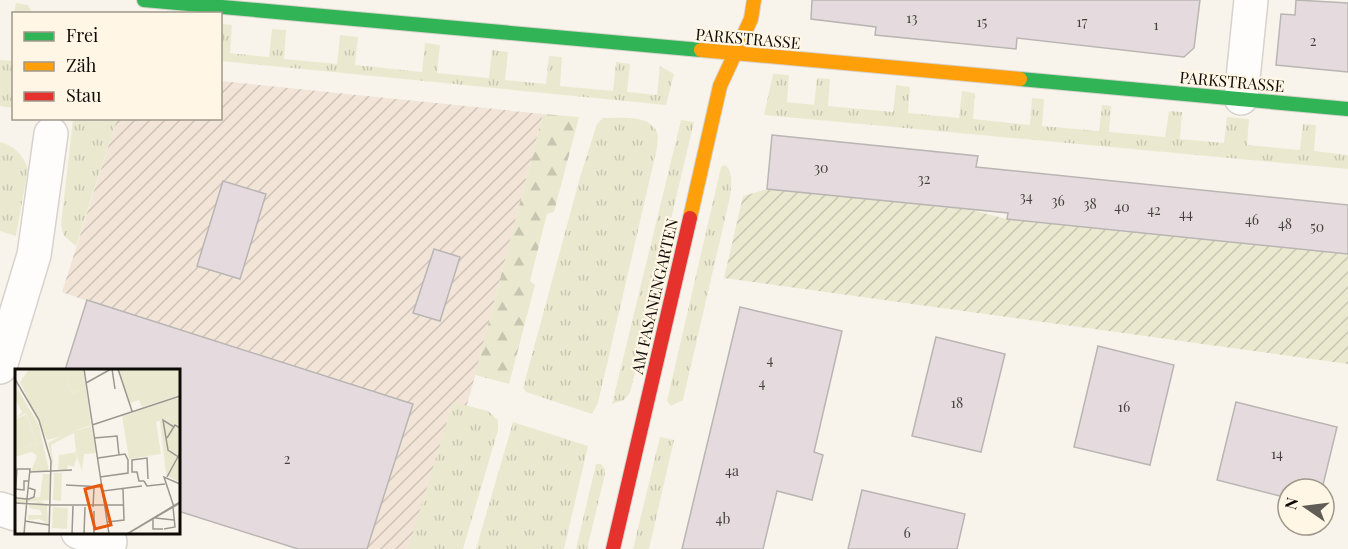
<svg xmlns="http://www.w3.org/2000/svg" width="1348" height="549" viewBox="0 0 1348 549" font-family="'Playfair Display',serif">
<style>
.industrial{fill:url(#industrial-furrows)}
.grass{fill:url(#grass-tufts)}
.forest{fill:url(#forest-firs)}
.garden{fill:url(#garden-furrows)}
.building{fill:#e5dbde;stroke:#b9b5b3;stroke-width:1.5}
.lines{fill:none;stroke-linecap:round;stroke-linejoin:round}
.street-casing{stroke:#d6d2cc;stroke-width:36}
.fast-casing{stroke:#d6d2cc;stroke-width:16}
.slow-casing{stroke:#d6d2cc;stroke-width:16}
.jam-casing{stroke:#d6d2cc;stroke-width:16}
.street{stroke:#fefdfc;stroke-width:33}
.fast{stroke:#30b455;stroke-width:14}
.slow{stroke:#ff9f0a;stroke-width:14}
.jam{stroke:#e5322d;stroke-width:14}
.labels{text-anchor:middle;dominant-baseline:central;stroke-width:4.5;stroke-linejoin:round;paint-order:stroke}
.number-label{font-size:14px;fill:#443f3c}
.street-label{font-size:16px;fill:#0e0b06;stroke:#fff6e5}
.inset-road{fill:none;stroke:#9b978f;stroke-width:1.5}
.view{fill:#e8590c;fill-opacity:0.15;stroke:#e8590c;stroke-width:3}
.inset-edge{fill:none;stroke:#0e0b06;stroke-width:3}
</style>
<defs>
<pattern id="industrial-furrows" width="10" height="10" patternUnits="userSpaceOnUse" patternTransform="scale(1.5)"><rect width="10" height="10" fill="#f2e5d8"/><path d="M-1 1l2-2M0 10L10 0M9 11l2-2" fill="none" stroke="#cec3b8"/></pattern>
<pattern id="grass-tufts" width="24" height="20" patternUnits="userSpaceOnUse" patternTransform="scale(1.5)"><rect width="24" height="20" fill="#eae9d0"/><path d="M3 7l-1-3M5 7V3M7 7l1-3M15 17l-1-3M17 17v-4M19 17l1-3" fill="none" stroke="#c8c6b1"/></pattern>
<pattern id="forest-firs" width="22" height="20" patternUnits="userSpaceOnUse" patternTransform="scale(1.5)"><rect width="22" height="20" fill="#eae9d0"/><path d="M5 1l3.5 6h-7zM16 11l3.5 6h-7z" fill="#c8c6b1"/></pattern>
<pattern id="garden-furrows" width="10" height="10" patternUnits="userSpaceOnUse" patternTransform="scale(1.5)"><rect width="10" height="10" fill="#eae9d0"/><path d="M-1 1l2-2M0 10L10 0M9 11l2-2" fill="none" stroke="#c8c6b1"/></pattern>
</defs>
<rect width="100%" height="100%" fill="#f9f4eb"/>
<path class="industrial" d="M221,81L543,114L471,391L425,549H298L179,511L178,370H65L87,301L62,292L117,119L220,118Z"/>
<path class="grass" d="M16,3L28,5L32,13H14Z
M220,24L232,25L230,53L269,57L272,29L286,30L284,59L337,64L340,35L358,37L355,65L422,72L425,43L440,45L437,73L489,78L492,50L508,52L505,80L546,84L549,56L562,57L560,86L613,91L616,62L630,64L627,92L657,95L660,66L674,74L666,105L221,61Z
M0,60L13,61V108L0,106Z
M773,74L789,75L787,102L814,105L817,78L830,79L828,106L893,112L896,85L910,87L908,113L959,118L962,91L975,93L973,119L1030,125L1032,98L1044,99L1042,126L1099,131L1102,105L1111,106L1109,132L1165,137L1169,111L1182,112L1180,139L1224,143L1227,117L1249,119L1247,145L1300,150L1303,124L1316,125L1314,151L1348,155V169L764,115Z
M603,118C618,118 652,114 657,133C659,137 657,144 657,148L598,403L592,414L526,392L523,388L580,177L597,124Z
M73,119H117L76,246L64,236L61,225Z
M681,120L694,122L630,393L624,400L612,404Z
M0,142C14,145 24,156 28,169L16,236L0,231Z
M725,165C734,172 731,186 730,197L683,400L671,406L667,401L721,167Z
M453,402L488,411L498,420V430L463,549H408Z
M513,422L588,446L564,549H476Z
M660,437L674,440L649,549H633Z
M596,464H601L605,469V474L587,549H576Z"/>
<path class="forest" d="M543,114L579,117L554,212L547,214L530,281L535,285L509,384L475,375Z"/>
<path class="garden" d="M767,189L972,210L1007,219L1348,254V364L724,278L743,196Z"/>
<path class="building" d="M812,0H1200L1194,48L1184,57L1017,38L1016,49L875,35L876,27L811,19Z
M1296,0L1348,3V72L1276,65L1281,14L1295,15Z
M772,135L978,156L976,167L1348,205V254L1007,219L1008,213L767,189Z
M223,181L266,194L240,279L197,266Z
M434,249L460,257L440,321L413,313Z
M87,300L413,404L367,549H298L178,511V370H65Z
M740,307L842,331L814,452L823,455L812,500L777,491L763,549H682Z
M936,337L1005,354L981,452L912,436Z
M1098,346L1174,365L1150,465L1074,447Z
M1236,402L1337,427L1322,489H1288V498L1217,480Z
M862,490L965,514L957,549H848Z"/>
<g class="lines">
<g class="street-casing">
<path id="street" d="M1241,98L1251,0
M0,367L34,255L51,134
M0,509L16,514
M78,532L110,542"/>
</g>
<g class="fast-casing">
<path id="fast" d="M144,0L701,50
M1020,79L1348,109"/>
</g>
<g class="slow-casing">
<path id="slow" d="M701,50L1020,79
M690,218L720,86L751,19L754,0"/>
</g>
<g class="jam-casing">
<path id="jam" d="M613,549L690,218"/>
</g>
<use href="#street" class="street"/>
<use href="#fast" class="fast"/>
<use href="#slow" class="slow"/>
<use href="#jam" class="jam"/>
</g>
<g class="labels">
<g class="number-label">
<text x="912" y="17">13</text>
<text x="982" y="21">15</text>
<text x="1082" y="21">17</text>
<text x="1156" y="24">1</text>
<text x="1313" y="40">2</text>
<text x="821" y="167">30</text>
<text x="924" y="178">32</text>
<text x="1026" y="196">34</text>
<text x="1058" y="200">36</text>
<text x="1090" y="203">38</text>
<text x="1122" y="206">40</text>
<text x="1154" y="209">42</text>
<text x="1186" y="213">44</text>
<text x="1252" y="219">46</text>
<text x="1285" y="223">48</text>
<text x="1317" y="226">50</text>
<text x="770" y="359">4</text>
<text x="762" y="382">4</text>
<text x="957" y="402">18</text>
<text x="1124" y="406">16</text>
<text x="1277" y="453">14</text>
<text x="287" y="458">2</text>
<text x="732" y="470">4a</text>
<text x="723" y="518">4b</text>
<text x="907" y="532">6</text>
</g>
<g class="street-label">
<text transform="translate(748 38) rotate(5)">PARKSTRASSE</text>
<text transform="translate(1232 81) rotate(5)">PARKSTRASSE</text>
<text transform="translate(654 296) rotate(-77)">AM FASANENGARTEN</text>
</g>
</g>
<g transform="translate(15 369)">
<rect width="165" height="165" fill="#f9f4eb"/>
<path d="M61,84L64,103L62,88L59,98L53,96L52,101L43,102L44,86ZM25,132L32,136L33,155L24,150L13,151V146H27L25,141L14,139V135Z" fill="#eae9d0"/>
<path d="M14,0H68L70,13L52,12L58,24L71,19L76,56L54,64L76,57L81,84L69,85L67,102L61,84L44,86L61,83L59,64L36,76L39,102L33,74L44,68L32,71L5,13ZM2,19L24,56L34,102H16L22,87L17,83L0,88V82L22,74L11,44L0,50L7,43L0,30ZM28,105H35L34,131L1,134L0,130L25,128Z" fill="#eae9d0"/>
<path d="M165,46V111L162,112L151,106L145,52Z" fill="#eae9d0"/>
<path d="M56,6L70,13L71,19L58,24L52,12Z" fill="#eae9d0"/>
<path d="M103,0H165V26L127,38L124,31L115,34ZM165,28V46L141,53L146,85L114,90L107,47ZM39,104H47L46,132L38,131ZM38,138L53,139L52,160L37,159Z" fill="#eae9d0"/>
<path d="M11,45L22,74L0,82V51Z" fill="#eae9d0"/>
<path class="inset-road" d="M69,0L94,165M97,0L100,20M103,0L117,42M0,10L24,51L36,92L34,165M71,14L96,0M77,56L165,27M159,58L148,51L153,81L165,89M79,69L102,67L104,86M152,69L160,56L165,59M83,89L110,85L113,91V104L85,108M15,103L57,101M152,108L165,84M129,112H124L122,103H117V91L132,89L133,110M129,112L132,117L150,115M51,116L87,118M0,120L9,121V112H14M88,122L127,117M0,134L36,136M36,136H109M78,138L79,119M159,138L149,108L165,115M140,149L159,151M138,150V160H148M10,152L34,156M92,153L109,151L108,120M149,160L160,158L158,138M9,165L12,130L15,100H2L0,128L2,129L12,130H14L19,128L20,121L14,119M57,165L58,137M69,165H79V142M69,165L70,138M112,165L165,133M112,165L165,134"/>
<path class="view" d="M86,116L96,156L80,160L70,120Z"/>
<rect width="165" height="165" class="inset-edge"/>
</g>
<rect x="12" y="12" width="210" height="108" fill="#fff6e5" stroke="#9f988c" stroke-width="1.5"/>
<rect x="24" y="32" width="30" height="9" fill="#30b455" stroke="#9f988c" stroke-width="1.5"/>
<text x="66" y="42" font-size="18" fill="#0e0b06">Frei</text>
<rect x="24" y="62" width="30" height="9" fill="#ff9f0a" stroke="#9f988c" stroke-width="1.5"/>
<text x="66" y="72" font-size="18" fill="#0e0b06">Zäh</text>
<rect x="24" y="92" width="30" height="9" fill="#e5322d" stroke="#9f988c" stroke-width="1.5"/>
<text x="66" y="102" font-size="18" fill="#0e0b06">Stau</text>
<g transform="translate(1306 507) rotate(284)"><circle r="28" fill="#fff6e5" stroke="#9f988c" stroke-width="1.5"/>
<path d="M0-4.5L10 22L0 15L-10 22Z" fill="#605d56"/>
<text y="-9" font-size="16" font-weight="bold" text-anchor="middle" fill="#0e0b06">N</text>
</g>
</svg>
